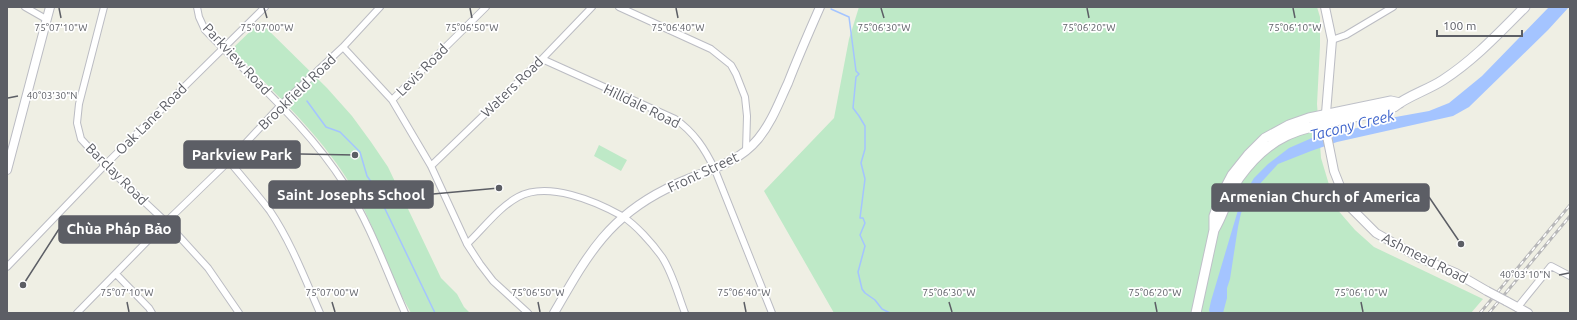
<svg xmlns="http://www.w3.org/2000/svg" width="1577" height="320" viewBox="0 0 1577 320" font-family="Ubuntu,sans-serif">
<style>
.green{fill:#bee9c7}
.water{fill:#a4c4ff}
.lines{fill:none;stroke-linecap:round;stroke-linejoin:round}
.stream{stroke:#a4c4ff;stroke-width:1.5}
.minor-casing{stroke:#bbbcc3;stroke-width:8}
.tertiary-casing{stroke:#bbbcc3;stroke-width:10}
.secondary-casing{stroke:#bec0c8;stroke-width:11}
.minor{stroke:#fff;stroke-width:6}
.tertiary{stroke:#fff;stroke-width:8}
.secondary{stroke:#fff;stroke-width:9}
.rail-casing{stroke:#b7b7b8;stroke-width:3}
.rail{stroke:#fff;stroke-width:1.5;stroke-dasharray:4.5;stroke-linecap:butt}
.tertiary-bridge-casing{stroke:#bbbcc3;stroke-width:10;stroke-linecap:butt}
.tertiary-bridge{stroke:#fff;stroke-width:8}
.ticks{fill:none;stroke:#5c5e65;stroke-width:1.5}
.labels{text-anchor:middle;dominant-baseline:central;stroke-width:3.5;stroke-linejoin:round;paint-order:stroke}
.street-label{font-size:14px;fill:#5c5e65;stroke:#fff}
.water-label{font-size:15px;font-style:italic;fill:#3e64cb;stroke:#fff}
.ticks-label{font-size:10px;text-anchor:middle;fill:#5c5e65;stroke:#fff;stroke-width:3.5;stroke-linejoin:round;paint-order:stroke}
.leader{fill:none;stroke:#5c5e65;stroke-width:1.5}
.callout-dot{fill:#5c5e65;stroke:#fff;stroke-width:1.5}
.callout{fill:#5c5e65;stroke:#5c5e65;stroke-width:1.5}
.callout-label{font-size:15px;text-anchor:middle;font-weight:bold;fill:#fff}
</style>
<rect width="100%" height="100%" fill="#efefe4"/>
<path class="green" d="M859,7H1317L1320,17V46L1317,104L1321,158L1336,208L1355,230L1374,247L1483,299L1471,313H834L764,191L834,118L849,39Z
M260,22L327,88L352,116L371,142L388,167L441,278L457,294L464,307L470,313H411C390,277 378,236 359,199C328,142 280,98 235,53V46Z
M599,145L627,160L621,171L594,156Z"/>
<path class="water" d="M1549,7H1569L1548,30L1469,107L1453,116L1337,142L1311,151L1278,164L1257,187L1254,194L1248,201L1241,213L1238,227L1230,279L1227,288V298L1223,313H1210L1209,310L1211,301L1241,200L1254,178L1268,164L1289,148L1312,138H1321L1343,131L1366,126L1379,120L1429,111L1449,103L1482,76Z"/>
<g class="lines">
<path class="stream" d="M831,9L849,17L856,71L859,74L856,77L853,108L859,116L865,126V149L861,163L865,179L860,218H863L865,223L860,235L865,246L858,272L862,289L865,293L875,300L882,309L890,313
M307,101L326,127L340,132L360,152L367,176L374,186L435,313"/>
<g class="minor-casing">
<path id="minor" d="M25,7L46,19
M104,7L79,104L77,123L81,139L105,165L166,222L208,268L239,313
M197,7L199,17L205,30C253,80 307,125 345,185C370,224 386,270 405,313
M619,7L711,49L731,65L736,74L745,97L747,116L746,151
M1332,40L1346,35L1393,7
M343,47L392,100L431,166L467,244L480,264L493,281L528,313
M542,59L675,119C694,132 705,149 715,170L772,313
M392,100L486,7
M229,161C243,178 257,194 270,211C291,242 305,279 320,313
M431,166L542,59L592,7
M467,244C483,229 498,208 518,197C548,181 595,201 622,216C636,225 652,243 662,257C673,274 678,295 685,313
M7,267L105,165L265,7
M116,274L149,308L152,313
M1517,308L1551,266L1570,276
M77,313L166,222L229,161L281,105L343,47L380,7"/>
</g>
<g class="tertiary-casing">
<path id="tertiary" d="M1325,7L1332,40L1326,113V131L1334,171L1347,204L1376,233L1420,258L1456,273L1487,291
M7,170L50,7
M1506,301L1528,313
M554,313C586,258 606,219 666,189C697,172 734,168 758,139C772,122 779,102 788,83C798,57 809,32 820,7"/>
</g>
<g class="secondary-casing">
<path id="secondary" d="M1214,230C1224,214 1228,194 1239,178C1251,161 1267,145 1286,136C1304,127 1325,124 1344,119C1361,116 1378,112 1394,107C1407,96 1428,90 1443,80C1474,60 1499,33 1525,7
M1196,313L1214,230V216L1223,192L1232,175L1248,155L1265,138L1289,125L1309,118L1391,101L1400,103"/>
</g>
<use href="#minor" class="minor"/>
<use href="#tertiary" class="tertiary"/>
<use href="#secondary" class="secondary"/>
<g class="rail-casing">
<path id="rail" d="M1480,313L1570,205
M1489,313L1570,216"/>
</g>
<use href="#rail" class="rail"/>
<g class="tertiary-bridge-casing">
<path id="tertiary-bridge" d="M1487,291L1506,301"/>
</g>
<use href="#tertiary-bridge" class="tertiary-bridge"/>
</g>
<path class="ticks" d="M59,8L61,18M264,8L267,18M470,8L472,18M676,8L678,18M881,8L884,18M1087,8L1089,18M1293,8L1295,18M8,98L18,96M1559,275L1569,273M127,302L129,312M332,302L335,312M538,302L540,312M744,302L746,312M949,302L952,312M1155,302L1157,312M1361,302L1363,312"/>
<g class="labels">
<g class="street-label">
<text transform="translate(237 59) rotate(47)">Parkview Road</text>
<text transform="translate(422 70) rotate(-45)">Levis Road</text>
<text transform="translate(512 87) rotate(-44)">Waters Road</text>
<text transform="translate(297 92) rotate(-44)">Brookfield Road</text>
<text transform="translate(642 106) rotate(26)">Hilldale Road</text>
<text transform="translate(151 119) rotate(-45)">Oak Lane Road</text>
<text transform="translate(703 172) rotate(-25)">Front Street</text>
<text transform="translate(117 174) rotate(45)">Barclay Road</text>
<text transform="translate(1425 258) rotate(27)">Ashmead Road</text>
</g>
<g class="water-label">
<text transform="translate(1352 125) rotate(-14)">Tacony Creek</text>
</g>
</g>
<g class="ticks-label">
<text x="61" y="31">75°07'10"W</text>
<text x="267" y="31">75°07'00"W</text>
<text x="472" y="31">75°06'50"W</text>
<text x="678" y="31">75°06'40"W</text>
<text x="884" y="31">75°06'30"W</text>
<text x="1089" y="31">75°06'20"W</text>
<text x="1295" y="31">75°06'10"W</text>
<text x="52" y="99">40°03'30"N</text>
<text x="1525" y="278">40°03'10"N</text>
<text x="127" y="296">75°07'10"W</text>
<text x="332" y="296">75°07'00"W</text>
<text x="538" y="296">75°06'50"W</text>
<text x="744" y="296">75°06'40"W</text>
<text x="949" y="296">75°06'30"W</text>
<text x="1155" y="296">75°06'20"W</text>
<text x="1361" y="296">75°06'10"W</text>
</g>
<path class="leader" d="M355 155L300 154M499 188L433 194M1461 244L1429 197M23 285L59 229"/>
<g class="callout-dot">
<circle cx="355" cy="155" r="4"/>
<circle cx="499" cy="188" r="4"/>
<circle cx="1461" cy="244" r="4"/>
<circle cx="23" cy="285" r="4"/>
</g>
<g class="callout">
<rect x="184" y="141" width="116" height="27" rx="4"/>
<rect x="269" y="181" width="164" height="27" rx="4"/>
<rect x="1212" y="184" width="217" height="27" rx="4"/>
<rect x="59" y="216" width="121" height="27" rx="4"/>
</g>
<g class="callout-label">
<text x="242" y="160">Parkview Park</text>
<text x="351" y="200">Saint Josephs School</text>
<text x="1320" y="202">Armenian Church of America</text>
<text x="119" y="234">Chùa Pháp Bảo</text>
</g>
<rect width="1577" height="320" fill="none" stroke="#5c5e65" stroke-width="16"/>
<path d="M1437 30v6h85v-6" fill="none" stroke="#5c5e65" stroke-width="2"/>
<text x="1443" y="30" font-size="12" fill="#5c5e65" stroke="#ffffff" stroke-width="3" paint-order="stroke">100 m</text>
</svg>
